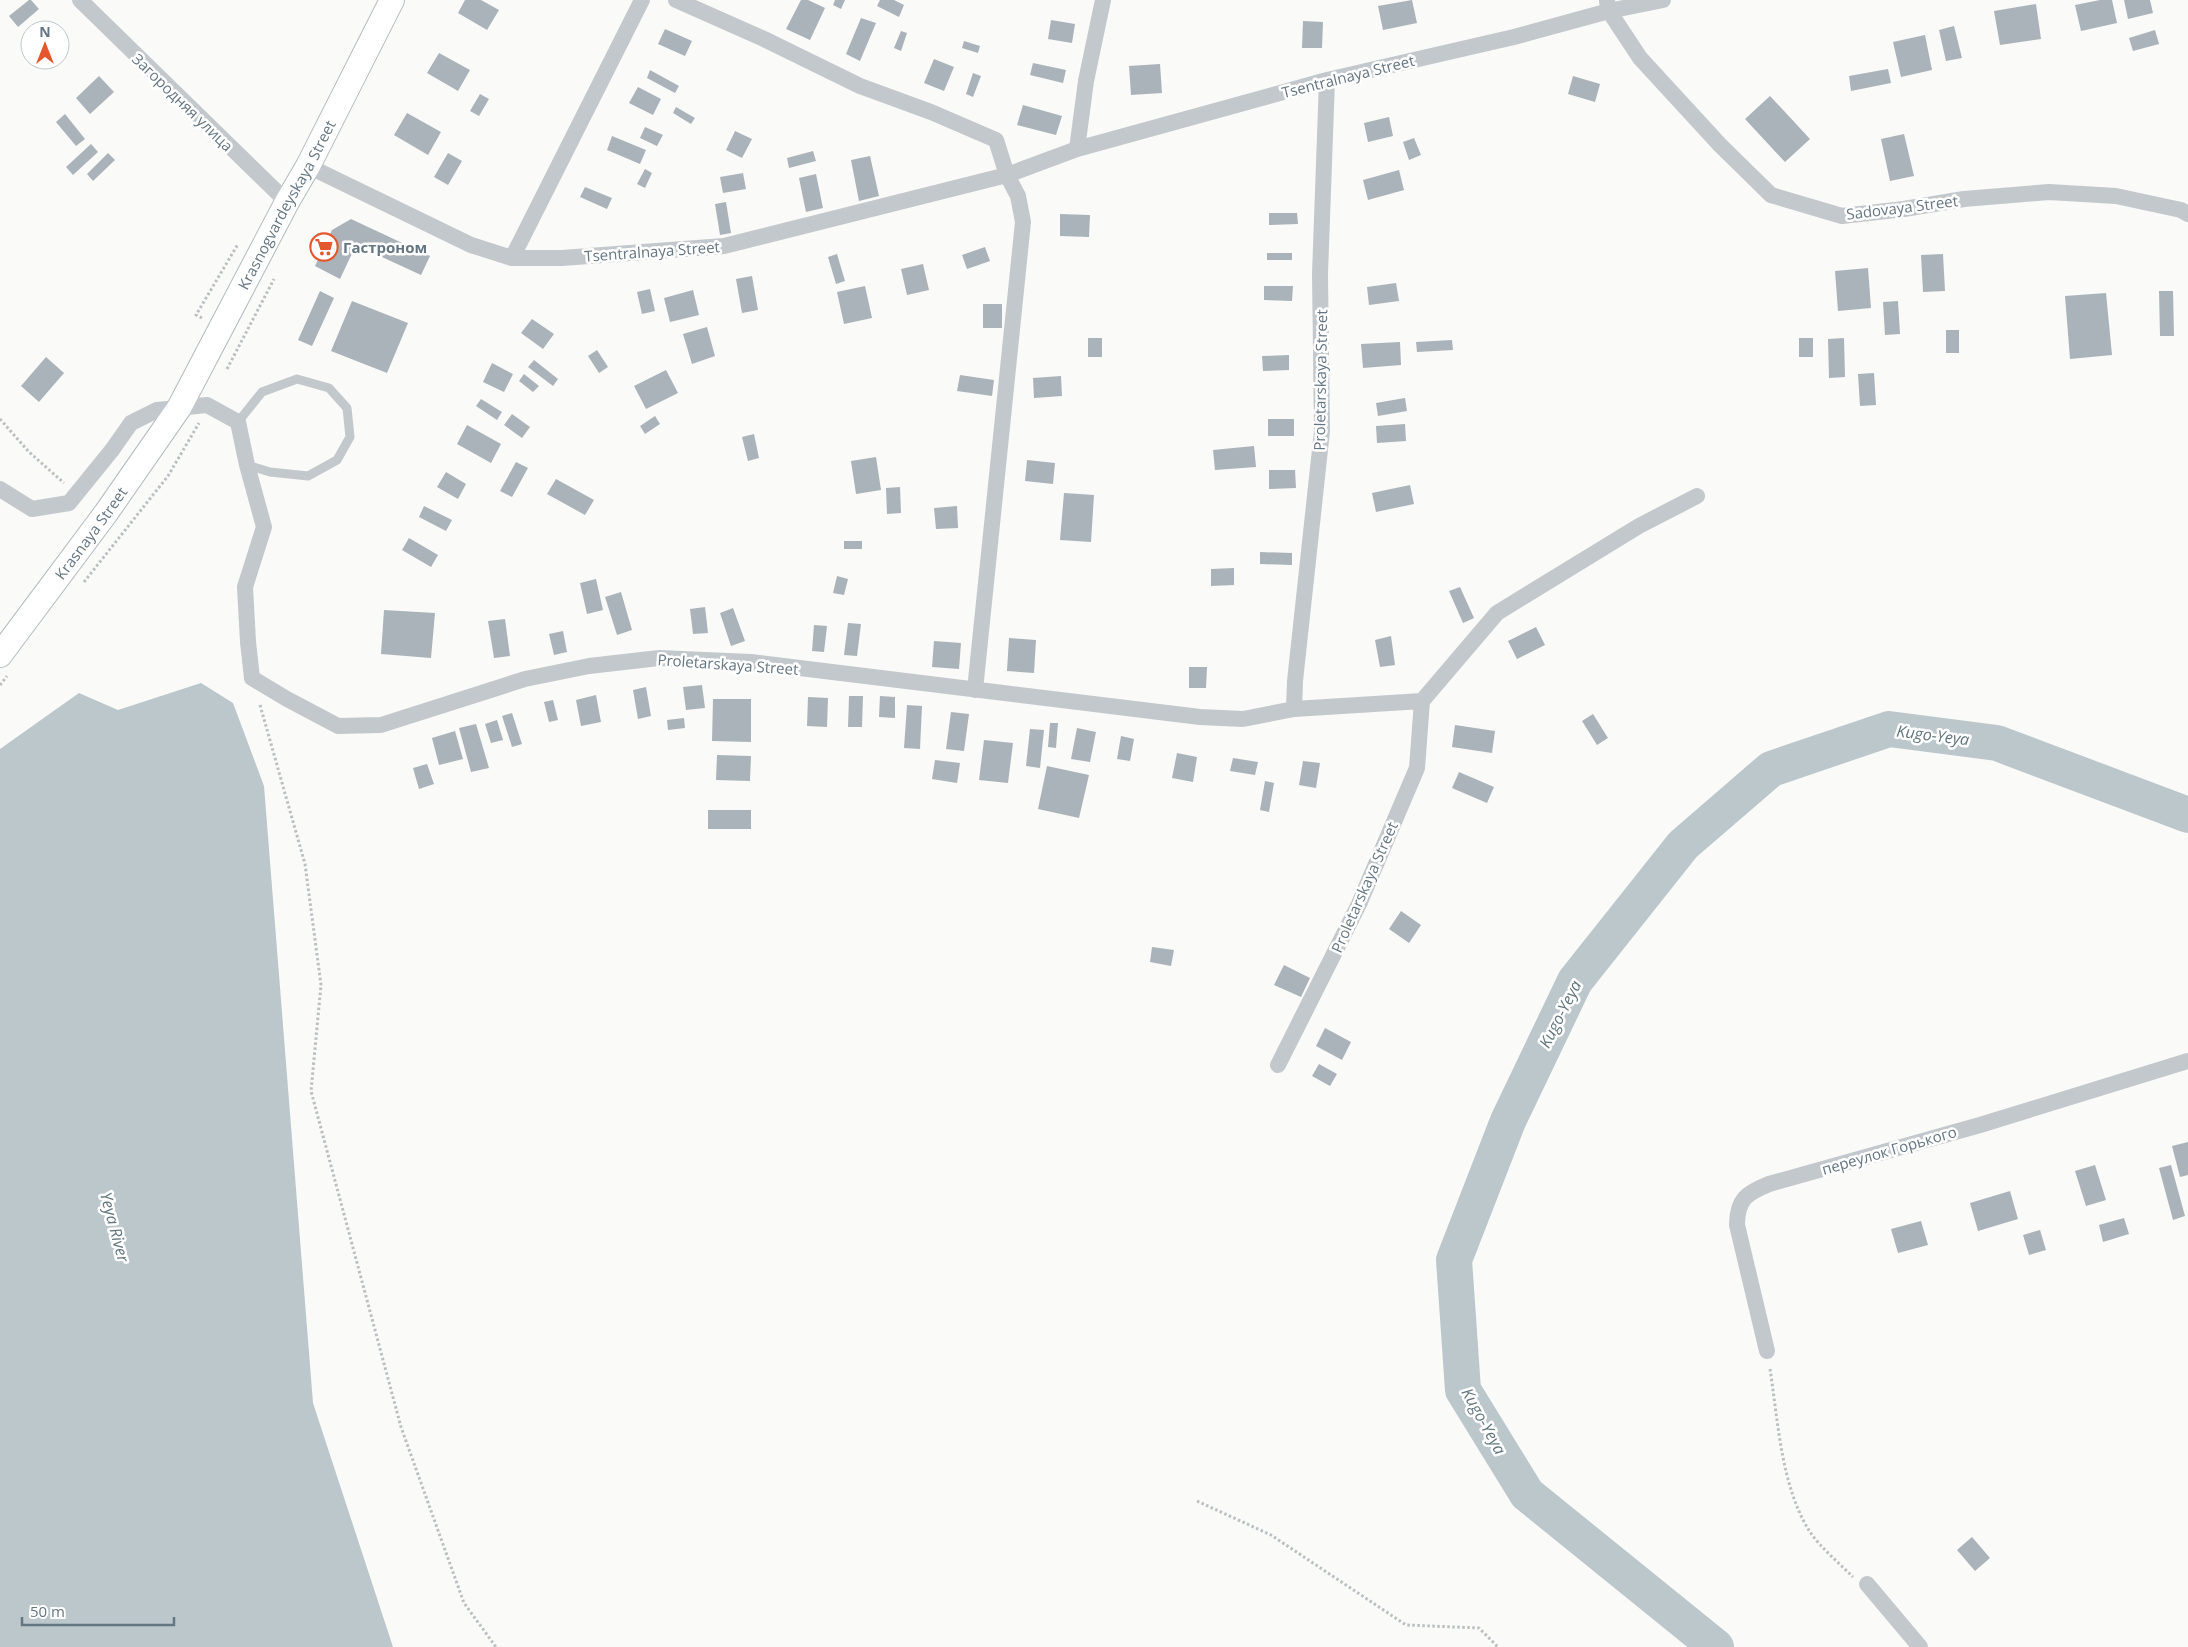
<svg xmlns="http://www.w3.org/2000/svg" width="2188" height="1647" viewBox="0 0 2188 1647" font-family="'Open Sans',sans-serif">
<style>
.water{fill:#bbc7cb}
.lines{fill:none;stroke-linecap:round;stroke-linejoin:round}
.river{stroke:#bbc7cb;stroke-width:36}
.building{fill:#aab3b9}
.secondary-casing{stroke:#b3babf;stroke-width:26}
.path{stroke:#bbbfc2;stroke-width:3;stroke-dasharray:2.5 2.5;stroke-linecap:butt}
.lane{stroke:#c3c8cc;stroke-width:9}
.street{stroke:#c3c8cc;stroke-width:16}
.secondary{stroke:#fff;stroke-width:24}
.labels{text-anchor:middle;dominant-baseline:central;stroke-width:5;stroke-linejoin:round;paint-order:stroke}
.street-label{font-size:15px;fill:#657683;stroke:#fff}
.poi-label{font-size:15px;font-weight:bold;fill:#657683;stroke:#fff;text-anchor:start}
.water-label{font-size:16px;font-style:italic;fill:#60757c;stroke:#fff}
</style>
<rect width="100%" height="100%" fill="#fafaf8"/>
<path class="water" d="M201,683L233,703L264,786L313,1403L393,1647H0V749L79,693L118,710Z"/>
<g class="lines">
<path class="river" d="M1716,1647L1527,1494L1463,1390L1454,1260L1508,1121L1575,981L1683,845L1771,769L1889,729L1997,743L2188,815"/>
</g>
<path class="building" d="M29,0H31L39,9L18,27L9,16Z
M465,0H481L499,10L487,30L458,13Z
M801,0H808L825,8L810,40L786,29Z
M835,0H845L841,9L833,5Z
M880,0H894L904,5L899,17L877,6Z
M1412,0L1417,23L1383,30L1378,6Z
M2100,0H2112L2117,23L2081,31L2075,5Z
M2124,0H2150L2153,13L2128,19Z
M2036,4L2041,39L2000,45L1994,11Z
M861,18L876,23L860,61L846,54Z
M1051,20L1075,24L1072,43L1048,39Z
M1303,21L1323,22L1322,48H1302Z
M1954,26L1962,58L1946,61L1939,30Z
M665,29L692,41L685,56L658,44Z
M2155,30L2159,44L2133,51L2129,38Z
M901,31L907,33L901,51L894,48Z
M1925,35L1932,70L1901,77L1893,42Z
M964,41L980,46L978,53L962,48Z
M439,53L470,70L458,91L427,73Z
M934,59L954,67L944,91L924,83Z
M1033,63L1066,70L1063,83L1030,75Z
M1160,64L1162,93L1131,95L1129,66Z
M1888,69L1891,83L1851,91L1849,76Z
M650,70L679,86L675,93L647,78Z
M973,73L981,76L973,97L966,94Z
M99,76L114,92L90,114L76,98Z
M1573,76L1600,84L1595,102L1568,94Z
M638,87L661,99L653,115L629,103Z
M480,94L489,99L479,116L470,111Z
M1770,96L1810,139L1785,162L1745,119Z
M1023,105L1062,116L1056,135L1017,125Z
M676,107L695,118L691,124L673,113Z
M407,113L441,132L428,155L394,135Z
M65,114L85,139L76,146L56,122Z
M1389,117L1393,136L1368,142L1364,123Z
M645,127L663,135L657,146L640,138Z
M735,131L752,139L742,158L726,150Z
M1904,134L1914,176L1890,181L1881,139Z
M612,136L646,150L640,164L607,150Z
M1414,138L1421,155L1409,160L1403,142Z
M91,144L98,152L73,175L66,167Z
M813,151L816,161L789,168L787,158Z
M108,153L115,160L93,181L87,174Z
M448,153L462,161L448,185L434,177Z
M870,156L879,196L859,201L851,160Z
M645,169L652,173L645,188L637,184Z
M1399,170L1404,190L1368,200L1363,180Z
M743,173L746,189L723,193L720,177Z
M816,174L823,208L806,212L799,178Z
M585,187L612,198L607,209L580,197Z
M726,202L731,233L720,235L715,204Z
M1269,213H1297L1298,224L1269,225Z
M1060,214L1090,215L1089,237L1060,236Z
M351,219L430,256L421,275L356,245L340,279L315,266L332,230Z
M985,247L990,261L967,269L962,255Z
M1267,253H1292V260H1267Z
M837,254L845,281L836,284L828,257Z
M1943,254L1945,291L1923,292L1921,255Z
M923,264L929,290L907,295L901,269Z
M1868,268L1871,308L1838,311L1835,271Z
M752,276L758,310L742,313L736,279Z
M1396,283L1399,301L1369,305L1367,287Z
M865,286L872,318L844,324L837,292Z
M1264,286H1293L1292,301L1264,300Z
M650,289L655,311L642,314L637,292Z
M693,290L699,315L670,322L664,298Z
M320,291L334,298L312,346L298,340Z
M2159,291H2173L2174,336H2160Z
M2106,293L2112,355L2070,359L2065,296Z
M352,301L408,323L387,373L331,351Z
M1898,301L1900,334L1885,335L1883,302Z
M983,304H1002V328H983Z
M532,319L554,334L543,349L521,333Z
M707,327L715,356L692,364L683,334Z
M1946,330H1959V353H1946Z
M1088,338H1102V357H1088Z
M1799,338H1813V357H1799Z
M1844,338L1845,377L1829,378L1828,339Z
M1452,340L1453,350L1417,352L1416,342Z
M1400,342L1401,365L1363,368L1361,344Z
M597,350L608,367L599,373L588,356Z
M1289,355V370L1263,371L1262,356Z
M46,357L64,373L39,402L21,386Z
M534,360L558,379L553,386L528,367Z
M492,363L513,374L504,392L483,382Z
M666,370L678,393L646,409L634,386Z
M1874,373L1876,405L1860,406L1858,374Z
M524,374L539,386L533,392L519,381Z
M960,375L994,380L992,396L957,391Z
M1061,376L1062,396L1034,398L1033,378Z
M1405,398L1407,411L1378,416L1376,403Z
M481,399L502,412L497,420L476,406Z
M512,414L530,427L522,438L504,425Z
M655,416L660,424L645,434L640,426Z
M1268,419H1294V436H1268Z
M1405,424L1406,441L1377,443L1376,426Z
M467,425L501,444L491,463L457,444Z
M754,434L759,458L748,461L742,437Z
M1254,446L1256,467L1215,470L1213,450Z
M876,457L881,490L856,494L851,461Z
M1027,460L1055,463L1053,484L1025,481Z
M516,462L528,468L512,497L500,491Z
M1269,470H1295L1296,488L1269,489Z
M446,472L466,484L458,499L437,487Z
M556,479L594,500L585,515L547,494Z
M1410,485L1414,504L1376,512L1372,493Z
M900,487L901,513L887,514L886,488Z
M1064,493L1094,495L1091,542L1060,540Z
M424,506L452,520L446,531L419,517Z
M957,506L958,528L936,529L934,508Z
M409,538L438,555L431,567L402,550Z
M844,541H862V549H844Z
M1260,552L1292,553V565L1260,564Z
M1234,568V585L1211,586V569Z
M837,576L848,579L844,595L833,593Z
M596,579L603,610L587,614L580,583Z
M1460,587L1474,618L1463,623L1449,591Z
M621,592L632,630L617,635L605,597Z
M705,607L708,633L693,634L690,609Z
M733,608L745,641L731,646L720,613Z
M384,610L435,613L431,658L381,654Z
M505,619L510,656L494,658L488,621Z
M848,623L861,624L857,656L844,655Z
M814,625L827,626L824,652L812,651Z
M1536,627L1545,645L1517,659L1508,641Z
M563,631L567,652L554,655L549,634Z
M1391,636L1395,665L1380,667L1375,640Z
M1009,638L1036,640L1034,673L1007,671Z
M934,641L961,643L959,669L932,667Z
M1189,667H1207L1206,688H1189Z
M702,685L705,708L686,710L683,687Z
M646,687L651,716L638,719L633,690Z
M596,695L601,722L581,726L576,700Z
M849,696H863L862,727H848Z
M880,696L895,697V718L879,717Z
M808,697L828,698L827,727L807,726Z
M713,699H751V742L712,741Z
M553,700L558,720L549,722L544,702Z
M907,705L922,706L920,749L904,748Z
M951,712L969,714L964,751L946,749Z
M512,713L522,744L512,747L502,716Z
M1593,714L1608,738L1597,745L1582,721Z
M684,718L685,728L668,730L667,720Z
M497,720L503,740L491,743L485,724Z
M1050,723H1058L1056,748L1048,747Z
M476,724L489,768L471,772L459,728Z
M1455,725L1495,731L1492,753L1452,747Z
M1077,728L1096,732L1090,762L1071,759Z
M1030,729L1044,730L1040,768L1026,766Z
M455,731L463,759L439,765L432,738Z
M1121,736L1134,739L1130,761L1117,759Z
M984,740L1013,743L1008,783L979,780Z
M1177,753L1197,757L1193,782L1172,778Z
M717,755L751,756L750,781L716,780Z
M1233,758L1258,762L1255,775L1230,771Z
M935,760L960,763L957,783L932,779Z
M1303,761L1320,763L1316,788L1299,785Z
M427,764L434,784L419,789L413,768Z
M1047,766L1089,775L1079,818L1038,809Z
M1459,772L1494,787L1487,803L1452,788Z
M1265,781L1274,783L1269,812L1260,810Z
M708,810H751V829H708Z
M1401,911L1421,925L1409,943L1389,929Z
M1152,947L1174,950L1171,966L1150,962Z
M1284,965L1310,978L1301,997L1274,985Z
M1325,1028L1351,1042L1342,1060L1316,1046Z
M1319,1064L1337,1074L1330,1086L1312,1076Z
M2188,1142V1175L2180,1177L2172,1146Z
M2095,1165L2106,1200L2086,1206L2075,1171Z
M2171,1165L2185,1216L2173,1220L2159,1168Z
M2010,1191L2018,1219L1978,1231L1970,1203Z
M2124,1218L2129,1234L2103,1242L2099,1225Z
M1921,1221L1928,1245L1898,1253L1891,1229Z
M2040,1230L2046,1250L2029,1255L2023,1235Z
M1972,1537L1990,1558L1975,1571L1957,1550Z"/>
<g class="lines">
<g class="secondary-casing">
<g id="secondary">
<path id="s1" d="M0,655L106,513L179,408L287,202L308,166L392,0"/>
</g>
</g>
<path class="path" d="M202,318L196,315L238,244
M227,369L274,279
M0,419L29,452L64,483
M84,582L168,476L199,423
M0,685L7,676
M260,705L305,864L321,985L311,1091L401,1427L464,1603L496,1647
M1770,1369C1778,1420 1781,1487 1810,1532C1821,1548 1839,1563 1853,1577
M1197,1501L1271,1535L1406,1625L1479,1628L1498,1647"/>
<path class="lane" d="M238,422L262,392L297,379L329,388L347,408L350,437L337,460L308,476L270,472L247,465"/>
<path class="street" d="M80,0L287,202
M676,0L764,39L860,86L931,112L996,140L1007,175L1018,196L1023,222L975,690
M1607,1L1609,11L1640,58L1720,145L1771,195L1842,216L1904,209L1964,199L2049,192L2116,196L2181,210L2188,214
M1077,149L1086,81L1103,0
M308,166L471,245L512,258H562L724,246L1007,175L1077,149L1327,80L1514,37L1609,11L1663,0
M512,258L642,0
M0,489L32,509L69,503L112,450L131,423L157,410L207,405L238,422L247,465L264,527L245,587L248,642L252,678L287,699L338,726L381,725L525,679L589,666L659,658L751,662L1200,717L1243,719L1294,709L1422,701
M1294,709L1295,681L1322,431L1320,274L1327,80
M1278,1065L1359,904L1417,768L1422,701L1497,613L1639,526L1697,496
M1767,1351L1737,1225C1737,1199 1747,1193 1769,1184L1980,1125L2188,1061
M1867,1584L1920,1647"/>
<use href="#secondary" class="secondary"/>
</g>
<defs>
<g id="supermarket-ring" transform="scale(1.4375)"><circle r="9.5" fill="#fff" stroke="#e4572e" stroke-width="1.5"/><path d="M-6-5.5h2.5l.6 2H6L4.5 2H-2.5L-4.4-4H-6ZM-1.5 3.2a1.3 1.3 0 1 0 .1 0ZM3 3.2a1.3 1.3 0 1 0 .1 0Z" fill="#e4572e"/></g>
</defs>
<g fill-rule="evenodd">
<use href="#supermarket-ring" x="324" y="247"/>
</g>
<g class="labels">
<g class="street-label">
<text transform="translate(1348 76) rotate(-14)">Tsentralnaya Street</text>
<text transform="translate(183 102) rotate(44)">Загородняя улица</text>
<text stroke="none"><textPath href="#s1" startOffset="535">Krasnogvardeyskaya Street</textPath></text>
<text transform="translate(1902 207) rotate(-7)">Sadovaya Street</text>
<text transform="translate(652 251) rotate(-4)">Tsentralnaya Street</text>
<text transform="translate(1320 380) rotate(-89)">Proletarskaya Street</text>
<text stroke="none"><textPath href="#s1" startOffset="152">Krasnaya Street</textPath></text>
<text transform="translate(728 664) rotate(4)">Proletarskaya Street</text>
<text transform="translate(1364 887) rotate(-66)">Proletarskaya Street</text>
<text transform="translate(1889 1150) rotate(-16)">переулок Горького</text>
</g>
<g class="poi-label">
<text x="343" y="247">Гастроном</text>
</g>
<g class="water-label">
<text transform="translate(1933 735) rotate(7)">Kugo-Yeya</text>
<text transform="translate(1560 1014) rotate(-63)">Kugo-Yeya</text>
<text transform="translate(115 1227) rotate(75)">Yeya River</text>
<text transform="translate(1484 1421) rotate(61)">Kugo-Yeya</text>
</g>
</g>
<g transform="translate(45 45)"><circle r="24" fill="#ffffff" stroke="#c1c8cd"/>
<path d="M0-4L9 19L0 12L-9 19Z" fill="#e4572e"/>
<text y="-8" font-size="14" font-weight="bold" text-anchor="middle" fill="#657683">N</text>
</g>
<path d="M22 1617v8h152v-8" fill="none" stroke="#657683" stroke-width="2.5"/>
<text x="30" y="1617" font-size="15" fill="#657683" stroke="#ffffff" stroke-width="4" paint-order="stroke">50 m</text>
</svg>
